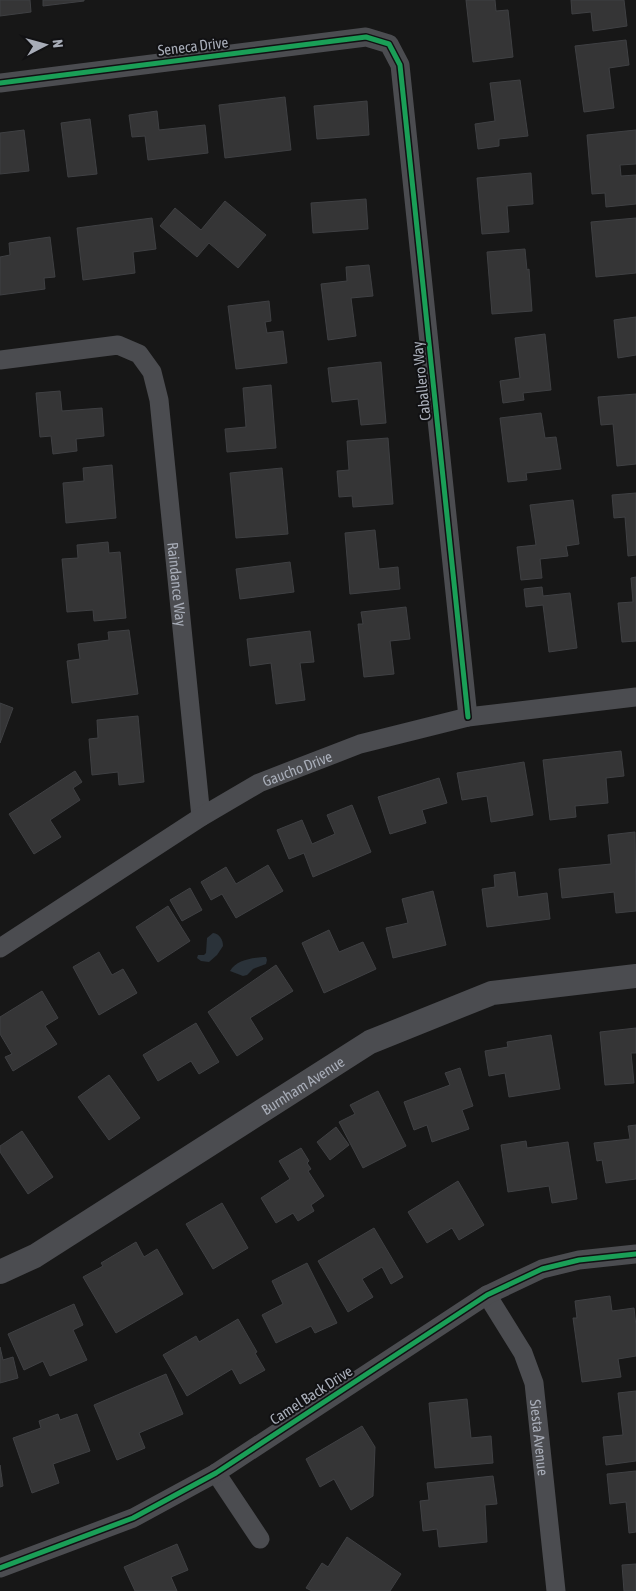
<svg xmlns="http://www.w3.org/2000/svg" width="636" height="1591" viewBox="0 0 636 1591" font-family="'Asap Condensed',sans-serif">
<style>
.water{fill:#2a3239}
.building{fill:#353536;stroke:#3f4043}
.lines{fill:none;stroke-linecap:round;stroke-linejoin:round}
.minor{stroke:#4b4c50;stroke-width:19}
.tertiary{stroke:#4b4c50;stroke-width:24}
.cycleway-casing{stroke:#111113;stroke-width:8}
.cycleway{stroke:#1a9f57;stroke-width:5}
.labels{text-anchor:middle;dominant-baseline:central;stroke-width:4;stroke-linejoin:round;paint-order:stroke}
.street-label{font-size:15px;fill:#a8adb8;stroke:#111113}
</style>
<rect width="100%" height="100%" fill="#171717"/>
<path class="water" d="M213,933C220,934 223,940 223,946L217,955L209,962L201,961L197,958L198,955H204L206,953L207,938Z
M263,957H266L267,960L266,964L253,969L247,975L243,976L230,971C236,960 252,958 263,957Z"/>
<path class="building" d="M0,0H30L31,12L0,16Z
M43,0H84V1L43,6Z
M466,0H495L496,11L508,10L513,57L473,62Z
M571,0H624L627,26L593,31L591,12L572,14Z
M626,40L629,65L609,68L614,108L584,112L575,46Z
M520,80L528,136L499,139V146L478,149L475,124L495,121L490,83Z
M285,97L291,150L225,158L219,105Z
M367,101L369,135L317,139L314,106Z
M157,111L159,130L205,125L208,153L148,160L145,136L132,137L129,115Z
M90,119L97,174L68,177L61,123Z
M24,130L29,171L0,174V133Z
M636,130V164L620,165L621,176L636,175V204L606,207L605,193L592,194L587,135Z
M531,173L533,204L507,206L509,232L482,234L477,178Z
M366,199L368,229L313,233L311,203Z
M225,201L266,235L238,268L209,243L197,257L160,226L175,208L201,230Z
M152,218L156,249L133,252L135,273L83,280L77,228Z
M636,218V273L596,277L591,222Z
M50,237L55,277L44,278L45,289L0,295V257L10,255L9,243Z
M525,249L527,270L529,269L532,311L492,314L487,252Z
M369,265L373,296L351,298L356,336L328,340L321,284L347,281L346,267Z
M269,301L271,321L265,322L267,333L283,331L287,363L236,369L228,306Z
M636,317V355L618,358L614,320Z
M545,334L551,390L523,393L524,400L503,403L500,381L520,378L515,338Z
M381,362L386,423L361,425L358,399L332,402L328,368Z
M271,385L276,448L227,452L225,429L246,427L243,388Z
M60,391L62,411L102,408L104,436L76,439L77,451L53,454L51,436L40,437L36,393Z
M636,394V464L617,466L613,424L601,425L598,397Z
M541,413L545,438L556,437L561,469L526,473L527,480L508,482L500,418Z
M388,438L393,504L353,507L352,496L339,497L337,471L349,470L347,441Z
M112,465L116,518L66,523L63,483L84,481L83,468Z
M282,468L288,534L236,538L230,473Z
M636,493V555L628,556L625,517L614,518L612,495Z
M573,500L579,544L566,546L568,556L540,559L542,578L521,580L517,547L536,545L530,505Z
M375,530L379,569L398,567L400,589L350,594L345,533Z
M108,542L109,553L120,552L126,618L94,621L93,610L67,612L62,559L78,558L77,545Z
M290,562L294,592L240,599L236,569Z
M636,577V641L622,642L618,603L633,602L631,578Z
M542,587L543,596L570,593L577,648L549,652L543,605L526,607L524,589Z
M406,607L410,639L390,641L394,674L364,677L358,624H363L361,612Z
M129,630L138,694L72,703L67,661L80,659L78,644L109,640L108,632Z
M310,631L314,662L300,663L305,700L276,704L271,663L250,666L247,639Z
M0,703L13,708L0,743Z
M138,716L144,782L119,785L118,772L92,775L89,739L98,738L97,720Z
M621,751L624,776L606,778L608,803L575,806L576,817L550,820L543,760Z
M524,762L533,815L491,822L487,796L462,800L457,773Z
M75,771L82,782L73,788L80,800L50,820L61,837L34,854L9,814Z
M439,778L447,803L422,810L426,823L390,834L378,797Z
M352,805L371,852L313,877L304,853L289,859L277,830L302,820L312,844L335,834L327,815Z
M635,832L636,911L616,913L614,892L562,898L559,869L611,864L608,835Z
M268,865L283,891L236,918L222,894L211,900L201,882L226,867L236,884Z
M515,872L518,897L547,893L550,919L487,927L482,889L495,887L494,875Z
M190,888L202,910L182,921L170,900Z
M433,891L446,945L393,958L386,928L408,923L402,899Z
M168,906L190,941L158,962L136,927Z
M329,930L339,952L363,942L376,969L324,993L302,943Z
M99,952L112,975L123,969L137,993L99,1015L73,967Z
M276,965L293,991L250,1018L263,1039L237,1056L208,1012Z
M42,991L58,1018L45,1026L57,1044L13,1071L5,1057L12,1054L0,1034V1017Z
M196,1023L219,1062L199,1074L191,1061L158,1081L143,1055Z
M636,1028V1053H631L634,1083L605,1085L600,1032Z
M551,1035L560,1089L509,1097L505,1073L489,1076L485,1051L508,1047L507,1042Z
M460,1068L473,1106L462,1110L469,1129L432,1142L427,1125L414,1130L404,1102L450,1085L445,1073Z
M109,1075L140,1118L109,1140L78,1097Z
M378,1091L406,1146L363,1168L339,1122L355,1114L350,1105Z
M636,1125V1179L606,1183L602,1160L597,1161L594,1143L630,1139L628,1126Z
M336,1127L349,1145L330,1160L317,1142Z
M22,1131L53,1177L28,1194L0,1152V1146Z
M526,1141L527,1148L568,1142L577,1199L552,1203L549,1186L508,1192L501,1145Z
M301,1148L309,1161L307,1163L311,1169L308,1171L324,1196L311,1205L314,1211L298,1221L293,1213L276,1223L261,1198L290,1179L279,1161Z
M458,1181L484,1225L459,1240L452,1228L427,1243L408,1212Z
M222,1203L248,1248L213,1269L186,1224Z
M374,1228L403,1277L391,1284L382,1267L362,1279L373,1297L348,1312L318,1261Z
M136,1242L144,1257L157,1249L183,1294L116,1333L83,1277L103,1266L101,1263Z
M307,1263L337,1323L315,1333L311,1326L276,1343L262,1315L283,1304L272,1281Z
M610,1296L612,1311L634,1308L636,1326V1356L618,1359L621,1377L582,1382L573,1318H577L575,1301Z
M74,1304L83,1325L73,1330L87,1360L50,1376L43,1361L24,1370L8,1334Z
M238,1319L257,1352L255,1353L265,1370L240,1384L232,1369L187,1396L163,1355L196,1336L199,1342Z
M0,1347L3,1360L13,1357L18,1378L0,1383Z
M166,1374L183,1414L139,1433L145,1448L117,1460L94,1405Z
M636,1391V1461L606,1465L603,1437L623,1435L618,1393Z
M467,1399L471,1438L491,1436L493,1463L435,1468L429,1403Z
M58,1414L60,1420L77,1414L90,1451L53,1464L59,1483L32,1493L13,1438L41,1428L39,1421Z
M362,1426L375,1447L373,1496L351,1510L334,1479L320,1487L306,1459Z
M0,1465L3,1486L0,1487Z
M636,1471V1532L629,1533L626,1502L610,1504L607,1474Z
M493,1476L497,1504L485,1505L487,1542L439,1547L437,1529L423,1531L420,1501L429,1500L427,1483Z
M347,1537L401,1574L390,1591H312L306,1588L322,1563L328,1567Z
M177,1544L188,1570L171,1577L177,1591H135L124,1567Z
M636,1564V1591H624L622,1565Z"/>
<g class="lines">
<g class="minor">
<path d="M0,83L366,37L389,44L400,65L468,717"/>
<path id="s1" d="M0,360L118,345L139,354L152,372L159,400L201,817"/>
<path id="s2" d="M0,948L201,817L259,783L360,744L468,717L636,697"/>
<path id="s3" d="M487,1295L523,1353L534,1383L556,1591"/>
<path d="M216,1473L260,1539"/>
<path d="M0,1568L133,1518L216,1473L487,1295L542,1269L579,1260L636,1254"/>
</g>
<path class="tertiary" id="s4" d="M0,1272L35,1256L370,1042L492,993L636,976"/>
<g class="cycleway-casing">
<path id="cycleway" d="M0,83L366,37L389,44L400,65L468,717
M0,1568L133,1518L216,1473L487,1295L542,1269L579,1260L636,1254"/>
</g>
<use href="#cycleway" class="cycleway"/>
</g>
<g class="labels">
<g class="street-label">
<text transform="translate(193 46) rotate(-7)">Seneca Drive</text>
<text transform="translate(421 381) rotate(-96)">Caballero Way</text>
<text stroke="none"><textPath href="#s1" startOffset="378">Raindance Way</textPath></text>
<text stroke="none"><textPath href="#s2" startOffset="348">Gaucho Drive</textPath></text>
<text stroke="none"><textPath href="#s4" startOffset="356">Burnham Avenue</textPath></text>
<text transform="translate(311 1395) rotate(-33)">Camel Back Drive</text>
<text stroke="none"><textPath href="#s3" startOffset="155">Siesta Avenue</textPath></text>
</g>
</g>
<g transform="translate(45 45) rotate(84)" stroke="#111113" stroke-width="4" paint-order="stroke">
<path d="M0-4L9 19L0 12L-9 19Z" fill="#a8adb8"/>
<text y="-8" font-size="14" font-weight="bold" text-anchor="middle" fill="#a8adb8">N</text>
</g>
</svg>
